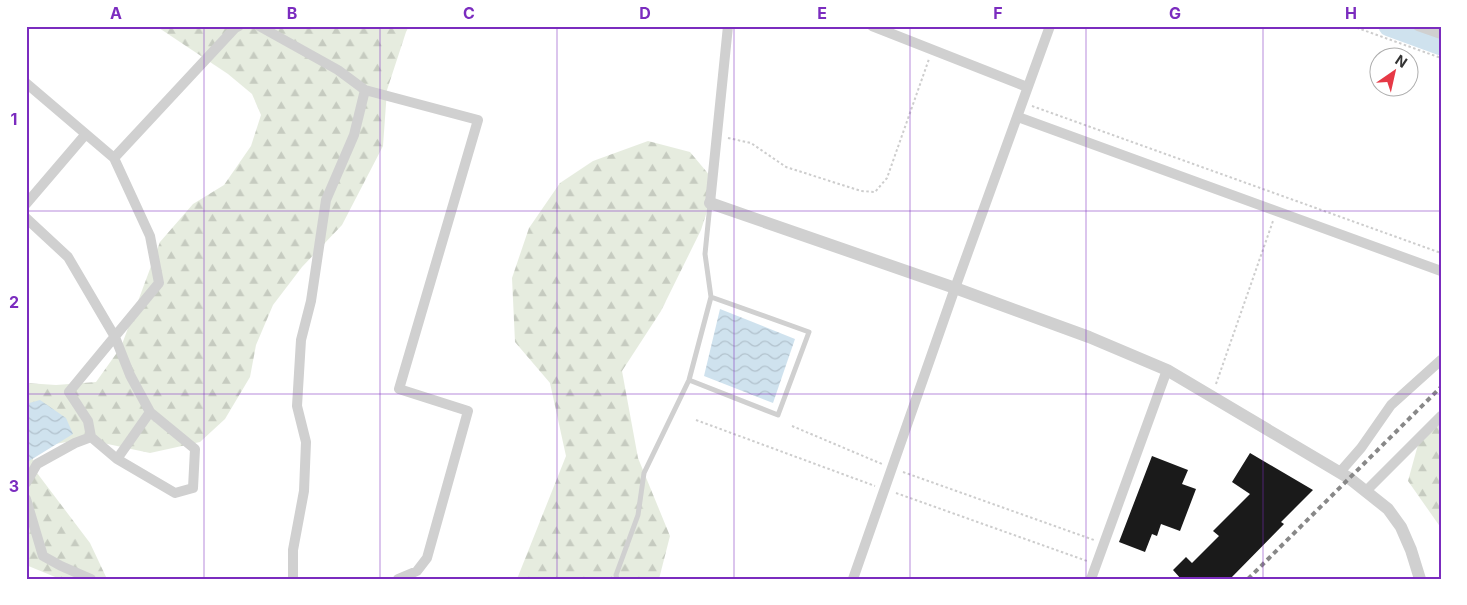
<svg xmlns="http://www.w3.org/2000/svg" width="1467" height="605" viewBox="0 0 1467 605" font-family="Inter,sans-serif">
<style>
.forest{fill:url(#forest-firs)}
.water{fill:url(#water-waves)}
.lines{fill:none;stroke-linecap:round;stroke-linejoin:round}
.river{stroke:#cfe2ee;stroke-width:21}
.building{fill:#1a1a1a}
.path{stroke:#cdcdcd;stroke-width:2;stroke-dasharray:2.5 2.5;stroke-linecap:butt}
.service{stroke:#d0d0d0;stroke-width:5}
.minor{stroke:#d0d0d0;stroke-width:10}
.tertiary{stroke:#d0d0d0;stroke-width:12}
.rail{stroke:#888;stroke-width:4;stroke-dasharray:5 4;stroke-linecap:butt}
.grid{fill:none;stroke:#7b2cbf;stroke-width:1;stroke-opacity:0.55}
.neatline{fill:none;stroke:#7b2cbf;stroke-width:2}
.grid-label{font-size:16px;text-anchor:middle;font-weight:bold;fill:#7b2cbf}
</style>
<defs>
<pattern id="forest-firs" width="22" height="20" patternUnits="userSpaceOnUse" patternTransform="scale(1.25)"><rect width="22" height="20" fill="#e6ecdf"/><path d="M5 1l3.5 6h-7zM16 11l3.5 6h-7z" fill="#c6cbc0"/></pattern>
<pattern id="water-waves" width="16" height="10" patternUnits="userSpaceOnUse" patternTransform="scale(1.25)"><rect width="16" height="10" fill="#cfe2ee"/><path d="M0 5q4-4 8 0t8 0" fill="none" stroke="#b2c2cd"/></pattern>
</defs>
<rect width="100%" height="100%" fill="#fff"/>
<path class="forest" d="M156,26H409L406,32L387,90L383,146L342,225L302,267L273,305L256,345L250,377L225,419L200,442L150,453L84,439L32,448L34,469L90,543L107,579H60L26,565V383L56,385L96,382L121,347L160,242L193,204L224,185L251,146L261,115L252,94L228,74Z
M648,141L690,152L716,183L701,230L661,311L622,371L638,458L670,536L659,579H517L566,456L550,383L515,342L512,278L529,228L560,183L593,161Z
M1441,410V528L1408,481L1422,430Z"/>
<path class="water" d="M720,309L795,339L773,403L704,376Z
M40,400L66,418L73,434L29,461L26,459V404Z"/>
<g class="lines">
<path class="river" d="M1389,26L1441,45"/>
</g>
<path class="building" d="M1250,453L1313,490L1281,522L1284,524L1230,579H1181L1173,570L1186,557L1192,563L1219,536L1213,531L1250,494L1232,482Z
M1152,456L1188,470L1182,484L1196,489L1180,531L1161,524L1157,536L1152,534L1145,552L1119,542Z"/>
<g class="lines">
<path class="path" d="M1352,26L1441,58
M1032,106L1441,253
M728,138L751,143L786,167L861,191L875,192L887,178L929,59
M1216,384L1273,221
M696,420L875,486
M792,426L882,464
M903,472L1094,540
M896,493L1087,561"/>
<path class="service" d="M689,380L778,415L809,332L711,297
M617,579L616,575L638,515L644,473L689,380L711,297L705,254L710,204"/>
<path class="minor" d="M259,26L338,70L365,90L478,120L399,389L468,411L427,558L417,571L398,579
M872,26L1027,87
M1418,26L1441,34
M26,83L114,158L150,236L159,283L69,392L88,421L91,437L117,459L175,493L193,488L195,449L150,412L130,375L115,337L68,257L26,218
M1018,117L1441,271
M114,158L235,28L239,26
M710,203L728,26
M26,204L85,135
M117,459L150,412
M1340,472L1361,448L1391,405L1441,360
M26,483L37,464L75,443L91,437
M1366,491L1441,416
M26,499L43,556L61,566L91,579
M293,579V550L304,491L306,442L297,406L301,340L311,301L326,200L354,135L365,90
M853,579L955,288L1050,26
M1091,579L1167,370"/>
<path class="tertiary" d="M710,203L955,288L1089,337L1167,370L1349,478L1388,509L1401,527L1411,550L1420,579"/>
<path class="rail" d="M1248,579L1441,387"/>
</g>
<path class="grid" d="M204,26V579M380,26V579M557,26V579M734,26V579M910,26V579M1086,26V579M1263,26V579M26,211H1441M26,394H1441"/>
<rect width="1467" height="605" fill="none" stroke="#ffffff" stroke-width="55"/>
<g transform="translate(1394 72) rotate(34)"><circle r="24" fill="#ffffff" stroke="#adadad"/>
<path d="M0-4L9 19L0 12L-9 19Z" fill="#e63946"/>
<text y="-8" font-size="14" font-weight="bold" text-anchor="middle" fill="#333333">N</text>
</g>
<rect x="28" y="28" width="1412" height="550" class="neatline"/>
<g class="grid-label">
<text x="116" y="19">A</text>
<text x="292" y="19">B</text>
<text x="469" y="19">C</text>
<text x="645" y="19">D</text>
<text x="822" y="19">E</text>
<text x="998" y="19">F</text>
<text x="1175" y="19">G</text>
<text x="1351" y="19">H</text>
<text x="14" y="125">1</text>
<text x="14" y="308">2</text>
<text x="14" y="492">3</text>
</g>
</svg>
